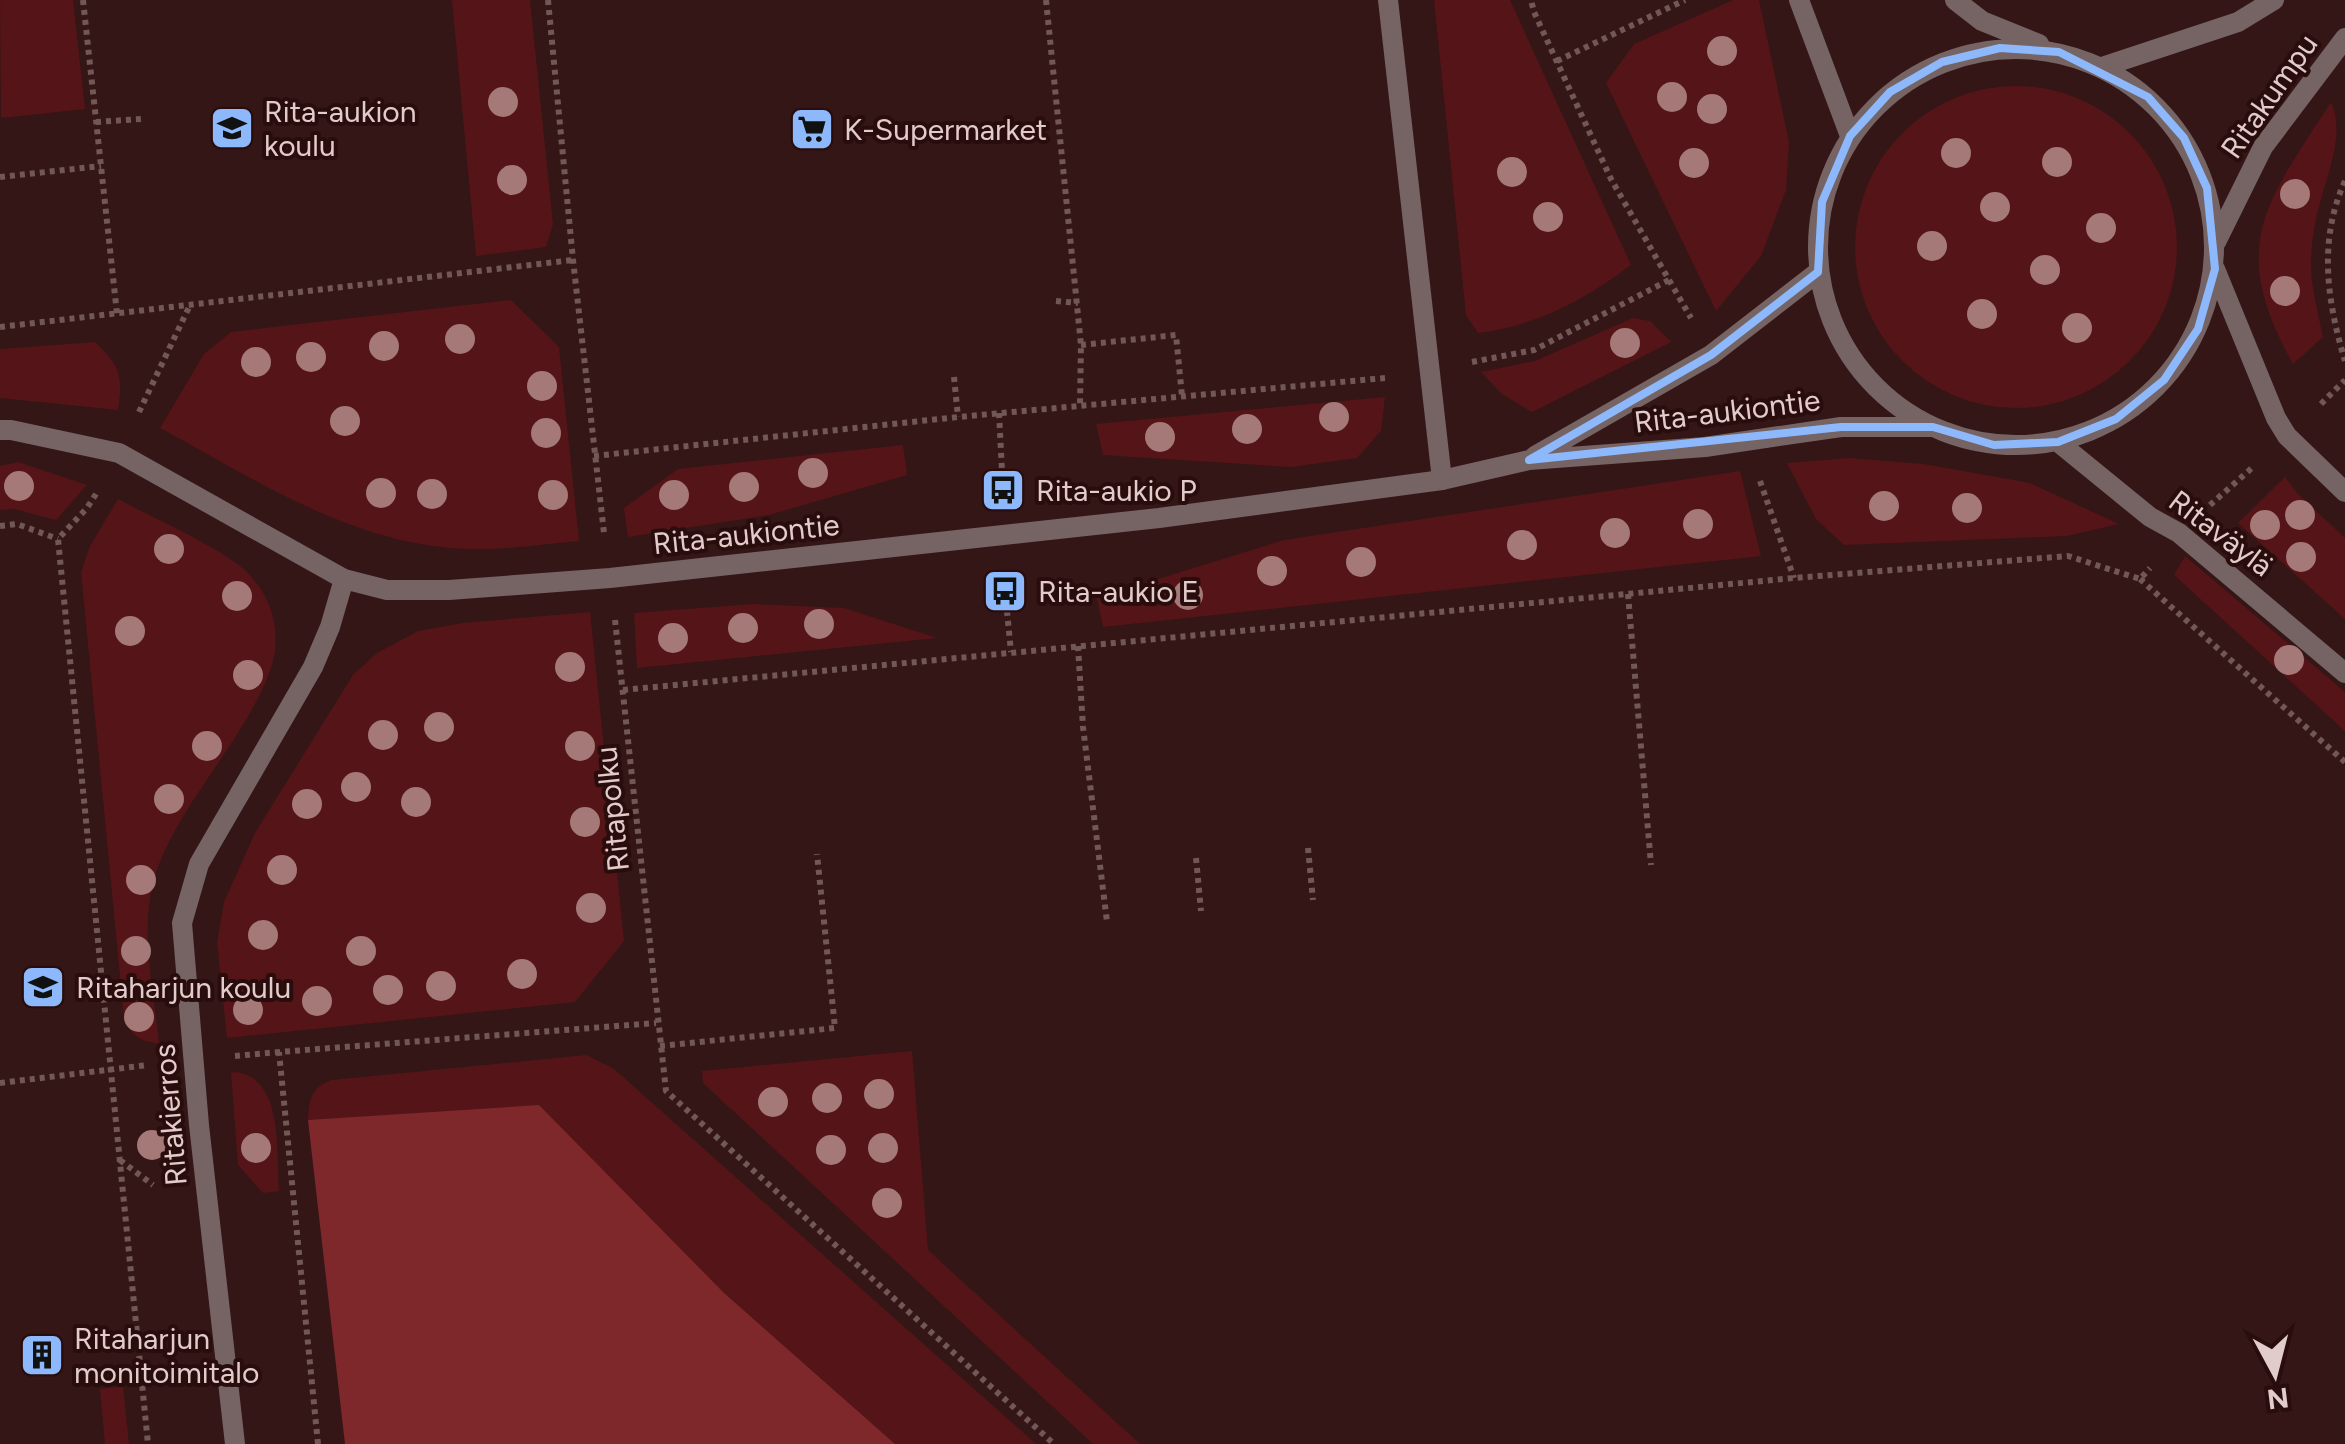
<svg xmlns="http://www.w3.org/2000/svg" width="2345" height="1444" viewBox="0 0 2345 1444" font-family="Figtree,sans-serif">
<style>
.green{fill:#551417}
.forest{fill:#7e282b}
.lines{fill:none;stroke-linecap:round;stroke-linejoin:round}
.path{stroke:#725757;stroke-width:6;stroke-dasharray:5 5;stroke-linecap:butt}
.service{stroke:#756463;stroke-width:20}
.minor{stroke:#756463;stroke-width:20}
.tertiary{stroke:#756463;stroke-width:20}
.tree{fill:#a47977}
.marked{fill:none;stroke:#8db9fc;stroke-width:8;stroke-linejoin:round}
.labels{text-anchor:middle;dominant-baseline:central;stroke-width:8;stroke-linejoin:round;paint-order:stroke}
.street-label{font-size:30px;fill:#e2cccb;stroke:#290d0d}
.poi-label{font-size:30px;fill:#e2cccb;stroke:#290d0d;text-anchor:start}
</style>
<rect width="100%" height="100%" fill="#341616"/>
<path class="green" d="M0,0H73L85,109L1,118Z
M452,0H530L553,224L546,247L476,256Z
M1434,0H1510L1631,265C1585,300 1536,326 1478,333L1466,315Z
M1733,0H1759L1789,142L1786,190L1761,256L1716,311L1606,83L1634,44Z
M1855 247a161 161 0 1 1 322 0a161 161 0 1 1-322 0Z
M2331,102C2345,133 2329,169 2320,203C2315,220 2312,240 2311,258C2310,285 2318,311 2323,337L2293,364C2227,245 2265,205 2331,102Z
M511,300L559,347L579,541C544,544 507,550 472,549C356,547 258,481 160,428L204,354L231,332Z
M1633,318L1650,321L1671,342L1532,412L1502,394L1481,372L1535,361Z
M95,342C120,366 123,375 118,410L0,398V349Z
M1385,397L1381,431L1357,458L1291,467L1103,455L1096,424Z
M903,445L907,475L769,515L628,537L624,508L678,469Z
M1850,458L1924,464L2030,483L2119,524L2066,536L1844,545L1816,519L1787,463Z
M18,462L87,485L56,520L14,509L0,510V466Z
M1740,471L1761,556L1103,627L1097,598L1284,540Z
M2285,477L2297,493L2345,538V619L2238,523Z
M118,499C156,519 198,537 233,561C265,582 283,622 273,661C251,739 162,817 150,898C143,945 154,996 159,1043C142,1043 129,1034 124,1017L81,572L90,546Z
M2185,556L2345,692V731L2174,575Z
M753,604L844,608L937,638L637,668L634,613Z
M590,612L624,941L575,1002L227,1038L217,942L224,902L255,833L353,675L377,653L418,631L463,623Z
M912,1051L928,1250L1140,1444H1093L703,1083L702,1071Z
M586,1055L614,1069L1036,1444H895L723,1292L308,1120C309,1100 311,1087 332,1080Z
M231,1072C285,1072 276,1154 279,1191L263,1193L238,1165Z
M123,1386L129,1444H105L100,1389Z"/>
<path class="forest" d="M539,1105L723,1292L895,1444H345L308,1120Z"/>
<g class="lines">
<path class="path" d="M83,0L117,314
M548,0L573,260L604,533
M1046,0L1081,345L1080,406
M1557,61L1685,0
M96,122L141,119
M0,177L101,166
M2345,181C2318,240 2327,301 2345,361
M1669,280L1691,318
M1056,301L1078,303
M0,327L573,260
M1081,345L1176,335L1182,396
M1472,362L1534,350L1669,280L1611,179L1534,12L1531,0
M954,377L958,417
M2321,404L2345,380
M139,412L190,305
M999,413L1003,490
M594,456L958,417L1385,378
M1760,481L1794,578
M96,494L87,508L58,539L148,1444
M2210,505L2253,467
M0,526L17,524L58,539
M2140,579L2345,762
M1005,591L1011,652
M1628,594L1651,865
M615,620L666,1091L1054,1444
M1078,646L1083,727L1107,922
M623,690L1794,578L2068,556L2140,579L2150,568
M1308,848L1313,900
M1196,858L1201,911
M660,1046L835,1028L817,854
M235,1056L279,1052
M0,1083L148,1065
M120,1160L153,1185
M318,1444L279,1052L656,1023"/>
<path class="service" d="M1388,0L1442,480"/>
<path class="minor" d="M2102,67L2238,22L2274,0
M2216,242L2263,147L2345,38
M235,1444L199,1125L182,923L199,864L313,667L330,627L344,579"/>
<path class="tertiary" d="M1799,0L1850,136
M1955,0L1982,21L2039,44
M1818 247a198 198 0 1 1 396 0a198 198 0 1 1-396 0Z
M2215,269L2276,418L2287,436L2345,492
M0,430H11L119,453L344,579L387,590H449L610,578L1159,518L1442,480L1529,460L1705,447L1841,427H1933
M2058,442L2150,517L2179,533L2345,673
M1535,456L1711,355L1818,272"/>
</g>
<g class="tree">
<circle cx="1722" cy="51" r="15"/>
<circle cx="1672" cy="97" r="15"/>
<circle cx="503" cy="102" r="15"/>
<circle cx="1712" cy="109" r="15"/>
<circle cx="1956" cy="153" r="15"/>
<circle cx="2057" cy="162" r="15"/>
<circle cx="1694" cy="163" r="15"/>
<circle cx="1512" cy="172" r="15"/>
<circle cx="512" cy="180" r="15"/>
<circle cx="2295" cy="194" r="15"/>
<circle cx="1995" cy="207" r="15"/>
<circle cx="1548" cy="217" r="15"/>
<circle cx="2101" cy="228" r="15"/>
<circle cx="1932" cy="246" r="15"/>
<circle cx="2045" cy="270" r="15"/>
<circle cx="2285" cy="291" r="15"/>
<circle cx="1982" cy="314" r="15"/>
<circle cx="2077" cy="328" r="15"/>
<circle cx="460" cy="339" r="15"/>
<circle cx="1625" cy="343" r="15"/>
<circle cx="384" cy="346" r="15"/>
<circle cx="311" cy="357" r="15"/>
<circle cx="256" cy="362" r="15"/>
<circle cx="542" cy="386" r="15"/>
<circle cx="1334" cy="417" r="15"/>
<circle cx="345" cy="421" r="15"/>
<circle cx="1247" cy="429" r="15"/>
<circle cx="546" cy="433" r="15"/>
<circle cx="1160" cy="437" r="15"/>
<circle cx="813" cy="473" r="15"/>
<circle cx="19" cy="486" r="15"/>
<circle cx="744" cy="487" r="15"/>
<circle cx="381" cy="493" r="15"/>
<circle cx="432" cy="494" r="15"/>
<circle cx="553" cy="495" r="15"/>
<circle cx="674" cy="495" r="15"/>
<circle cx="1884" cy="506" r="15"/>
<circle cx="1967" cy="508" r="15"/>
<circle cx="2300" cy="515" r="15"/>
<circle cx="1698" cy="524" r="15"/>
<circle cx="2265" cy="525" r="15"/>
<circle cx="1615" cy="533" r="15"/>
<circle cx="1522" cy="545" r="15"/>
<circle cx="169" cy="549" r="15"/>
<circle cx="2301" cy="557" r="15"/>
<circle cx="1361" cy="562" r="15"/>
<circle cx="1272" cy="571" r="15"/>
<circle cx="1188" cy="595" r="15"/>
<circle cx="237" cy="596" r="15"/>
<circle cx="819" cy="624" r="15"/>
<circle cx="743" cy="628" r="15"/>
<circle cx="130" cy="631" r="15"/>
<circle cx="673" cy="638" r="15"/>
<circle cx="2289" cy="660" r="15"/>
<circle cx="570" cy="667" r="15"/>
<circle cx="248" cy="675" r="15"/>
<circle cx="439" cy="727" r="15"/>
<circle cx="383" cy="735" r="15"/>
<circle cx="207" cy="746" r="15"/>
<circle cx="580" cy="746" r="15"/>
<circle cx="356" cy="787" r="15"/>
<circle cx="169" cy="799" r="15"/>
<circle cx="416" cy="802" r="15"/>
<circle cx="307" cy="804" r="15"/>
<circle cx="585" cy="822" r="15"/>
<circle cx="282" cy="870" r="15"/>
<circle cx="141" cy="880" r="15"/>
<circle cx="591" cy="908" r="15"/>
<circle cx="263" cy="935" r="15"/>
<circle cx="136" cy="951" r="15"/>
<circle cx="361" cy="951" r="15"/>
<circle cx="522" cy="974" r="15"/>
<circle cx="441" cy="986" r="15"/>
<circle cx="388" cy="990" r="15"/>
<circle cx="317" cy="1001" r="15"/>
<circle cx="248" cy="1010" r="15"/>
<circle cx="139" cy="1017" r="15"/>
<circle cx="879" cy="1094" r="15"/>
<circle cx="827" cy="1098" r="15"/>
<circle cx="773" cy="1102" r="15"/>
<circle cx="152" cy="1145" r="15"/>
<circle cx="256" cy="1148" r="15"/>
<circle cx="883" cy="1148" r="15"/>
<circle cx="831" cy="1150" r="15"/>
<circle cx="887" cy="1203" r="15"/>
</g>
<path class="marked" d="M2000,48L2059,52L2148,97L2184,138L2207,188L2215,269L2198,329L2164,380L2116,419L2058,442L1994,445L1933,427H1841L1529,460L1711,355L1818,272L1822,202L1850,136L1890,92L1942,62Z"/>
<defs>
<g id="school-square" transform="scale(2.25)"><rect x="-9" y="-9" width="18" height="18" rx="4" fill="#8db9fc" stroke="#290d0d"/><path d="M0-5L7-2L0 1L-7-2ZM-4 1L0 2.5L4 1V4Q0 6-4 4Z" fill="#111"/></g>
<g id="supermarket-square" transform="scale(2.25)"><rect x="-9" y="-9" width="18" height="18" rx="4" fill="#8db9fc" stroke="#290d0d"/><path d="M-6-5.5h2.5l.6 2H6L4.5 2H-2.5L-4.4-4H-6ZM-1.5 3.2a1.3 1.3 0 1 0 .1 0ZM3 3.2a1.3 1.3 0 1 0 .1 0Z" fill="#111"/></g>
<g id="bus-square" transform="scale(2.25)"><rect x="-9" y="-9" width="18" height="18" rx="4" fill="#8db9fc" stroke="#290d0d"/><path d="M-5-6H5V4H4V6H2V4H-2V6H-4V4H-5ZM-3.5-4V0h7V-4ZM-3.5 1.2v1.5H-2V1.2ZM2 1.2v1.5H3.5V1.2Z" fill="#111"/></g>
<g id="building-square" transform="scale(2.25)"><rect x="-9" y="-9" width="18" height="18" rx="4" fill="#8db9fc" stroke="#290d0d"/><path d="M-4-6H4V6H1V3H-1V6H-4ZM-2.5-4.3h1.7v1.8h-1.7ZM.8-4.3h1.7v1.8H.8ZM-2.5-1h1.7V.8h-1.7ZM.8-1h1.7V.8H.8Z" fill="#111"/></g>
</defs>
<g fill-rule="evenodd">
<use href="#school-square" x="232" y="128"/>
<use href="#supermarket-square" x="812" y="129"/>
<use href="#bus-square" x="1003" y="490"/>
<use href="#bus-square" x="1005" y="591"/>
<use href="#school-square" x="43" y="987"/>
<use href="#building-square" x="42" y="1355"/>
</g>
<g class="labels">
<g class="street-label">
<text transform="translate(2269 96) rotate(-55)">Ritakumpu</text>
<text transform="translate(1727 411) rotate(-7)">Rita-aukiontie</text>
<text transform="translate(2221 533) rotate(37)">Ritaväylä</text>
<text transform="translate(746 534) rotate(-6)">Rita-aukiontie</text>
<text transform="translate(612 809) rotate(-96)">Ritapolku</text>
<text transform="translate(170 1115) rotate(-95)">Ritakierros</text>
</g>
<g class="poi-label">
<text x="264" y="111">Rita-aukion<tspan x="264" dy="34">koulu</tspan></text>
<text x="844" y="129">K-Supermarket</text>
<text x="1036" y="490">Rita-aukio P</text>
<text x="1038" y="591">Rita-aukio E</text>
<text x="76" y="987">Ritaharjun koulu</text>
<text x="74" y="1338">Ritaharjun<tspan x="74" dy="34">monitoimitalo</tspan></text>
</g>
</g>
<g transform="translate(2275 1374) rotate(173)" stroke="#290d0d" stroke-width="8" paint-order="stroke">
<path d="M0-8L18 38L0 25L-18 38Z" fill="#e2cccb"/>
<text y="-15" font-size="28" font-weight="bold" text-anchor="middle" fill="#e2cccb">N</text>
</g>
</svg>
